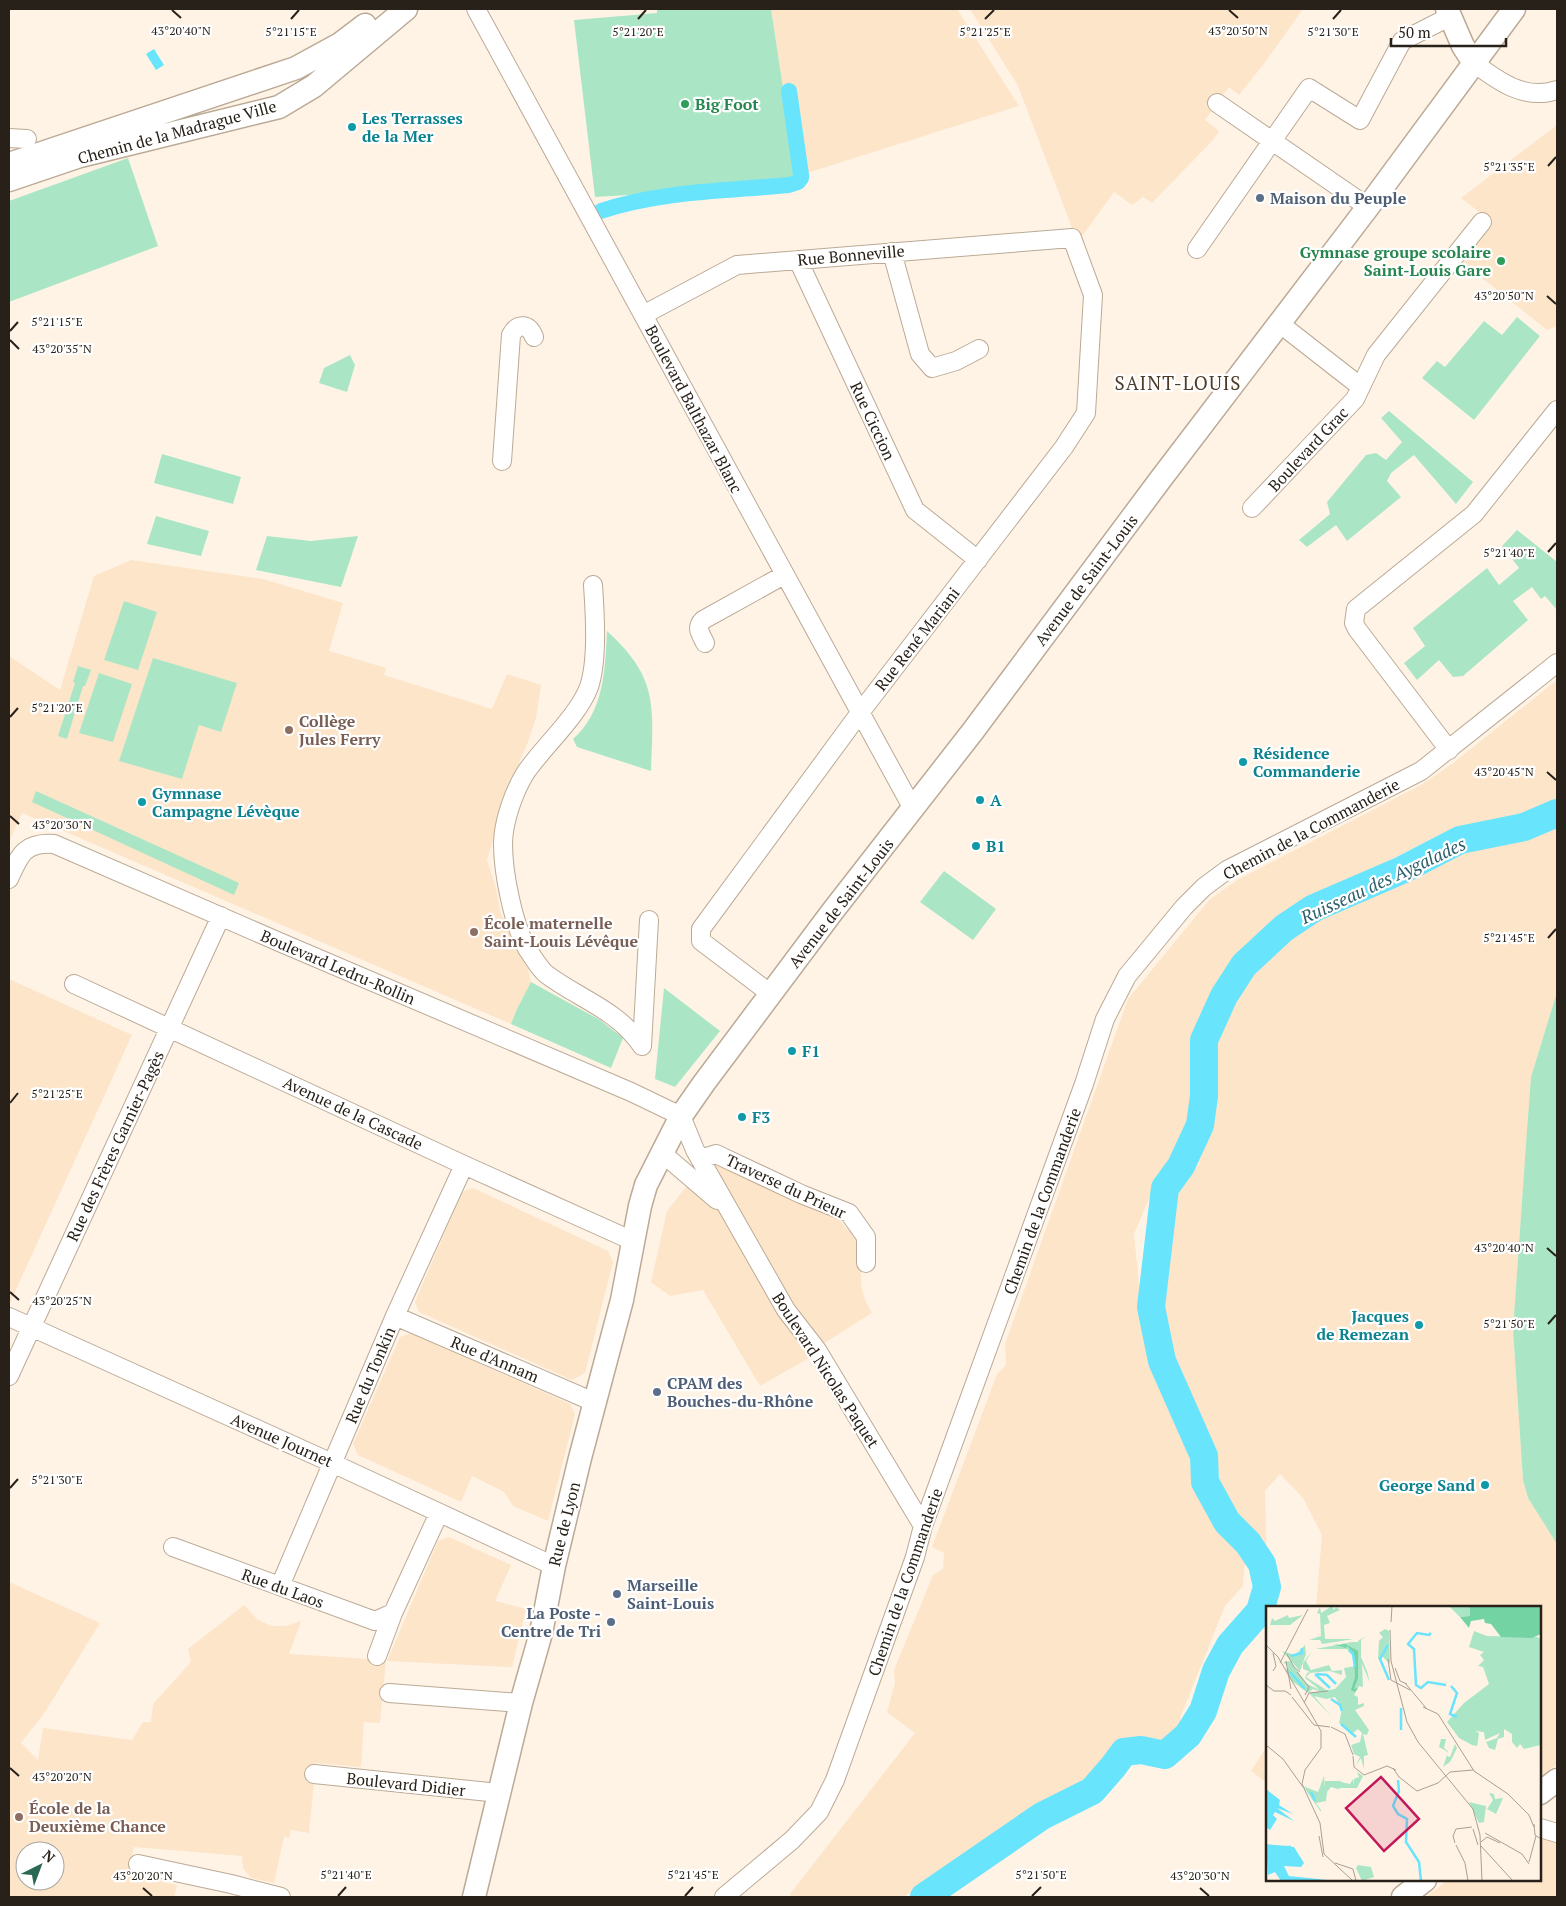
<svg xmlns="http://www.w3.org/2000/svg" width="1566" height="1906" viewBox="0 0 1566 1906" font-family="'PT Serif',serif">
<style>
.built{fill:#fde5c9;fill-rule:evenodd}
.green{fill:#aae6c5}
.water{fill:#69e4fd}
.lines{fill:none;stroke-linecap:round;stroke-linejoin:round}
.canal{stroke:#69e4fd;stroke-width:16}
.river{stroke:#69e4fd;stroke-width:28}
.minor-casing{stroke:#bbaa95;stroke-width:20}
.tertiary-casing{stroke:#bbaa95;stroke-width:25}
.minor{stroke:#fff;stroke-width:18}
.tertiary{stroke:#fff;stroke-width:22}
.ticks{fill:none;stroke:#282119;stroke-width:2}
.leisure-dot{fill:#2e9e5b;stroke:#fff;stroke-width:2}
.culture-dot{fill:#0f9aa8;stroke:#fff;stroke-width:2}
.service-dot{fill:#5c6f8a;stroke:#fff;stroke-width:2}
.education-dot{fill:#8d6e63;stroke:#fff;stroke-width:2}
.labels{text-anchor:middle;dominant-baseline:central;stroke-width:4.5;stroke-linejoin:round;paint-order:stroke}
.leisure-label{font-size:16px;font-weight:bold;fill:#27864d;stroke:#fff;text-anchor:start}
.culture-label{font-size:16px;font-weight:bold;fill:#0d838f;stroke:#fff;text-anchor:start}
.street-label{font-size:16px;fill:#282119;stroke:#fff}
.service-label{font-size:16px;font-weight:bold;fill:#4e5e75;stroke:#fff;text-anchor:start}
.education-label{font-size:16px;font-weight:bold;fill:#785e54;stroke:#fff;text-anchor:start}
.water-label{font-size:18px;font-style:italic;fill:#2c606b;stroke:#fff}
.quarter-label{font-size:19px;letter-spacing:1px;fill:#4c3d2b;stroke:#fff}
.inset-river{fill:none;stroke:#69e4fd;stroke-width:2.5}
.inset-road{fill:none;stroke:#a99f94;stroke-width:1}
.view{fill:#c2185b;fill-opacity:0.15;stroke:#c2185b;stroke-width:2.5}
.inset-edge{fill:none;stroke:#282119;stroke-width:2.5}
.ticks-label{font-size:12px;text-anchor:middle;fill:#282119;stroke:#fff;stroke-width:4.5;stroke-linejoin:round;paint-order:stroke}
</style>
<rect width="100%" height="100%" fill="#fff3e6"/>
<path class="built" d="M771,9H957L1019,106L807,173L796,175Z
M970,9H1303L1266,61L1239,95L1229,87L1205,120L1219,131L1214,139L1152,203L1143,197L1132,205L1114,192L1080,239L1077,241L1018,86Z
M1557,125V326L1547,330L1461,261L1492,222L1461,198Z
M131,560L263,579L343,603L329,651L386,668L384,675L492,709L507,674L541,685L536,718L528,742L500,808L495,834L487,860L496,888L500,911L518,952L528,969L531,982L517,1009L511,1024L22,813L9,842V656L60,690L94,576Z
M1557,680V801L1521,815L1455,827L1307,902L1247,948L1215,994L1197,1042L1190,1125L1157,1180L1134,1234L1142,1316L1156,1381L1187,1445L1194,1486L1219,1530L1245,1561L1243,1586L1225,1606L1180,1718L1184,1726L1178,1736L1164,1743L1154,1745L1134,1740L1118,1746L1092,1779L1023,1816L962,1860L903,1897H792L790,1894L915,1733L887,1712L895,1683L894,1670L933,1575L943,1569L944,1553L932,1547L997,1374L1006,1365L1005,1344L1128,999L1210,899L1239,879L1421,785L1452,764Z
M1557,817V992L1531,1077L1513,1330L1523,1480L1528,1498L1557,1544V1764L1540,1777V1607H1316L1322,1535L1303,1498L1280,1474L1265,1491L1267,1561L1250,1534L1232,1516L1217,1480L1208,1441L1183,1392L1159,1317L1163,1237L1178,1190L1199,1164L1212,1113L1214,1040L1254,971L1311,920L1462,846L1525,831Z
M9,979L132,1035L9,1305Z
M721,1161L836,1213L845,1228L861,1237V1285L865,1300L872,1313L826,1342L809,1358L760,1386L703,1290L670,1296L651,1282L667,1211L692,1179Z
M473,1188L608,1251L613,1262L585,1373L572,1380L419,1312L415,1302L462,1192Z
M411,1333L570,1404L575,1414L548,1521L513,1506L504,1492L472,1476L461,1502L358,1455L353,1444L400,1337Z
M449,1537L511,1565L495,1601L526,1609L512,1667L387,1661L438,1541Z
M9,1582L100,1623L45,1712L21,1743L38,1760L43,1728L132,1740L143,1722H151L153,1704L191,1662L188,1649L244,1605L257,1619L271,1626H286L301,1621L289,1654L386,1660L380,1723L364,1722L361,1767L316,1763L309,1833L291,1830L289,1838L284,1837L274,1883L251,1878L243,1868L242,1856L134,1847L128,1873L177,1885L174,1897H9ZM25,1851H55V1881H25Z
M1267,1746V1783L1251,1771Z
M1540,1837L1557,1842V1897H1426L1448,1880H1540Z"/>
<path class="green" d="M657,9H771L797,180L728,189L595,197L574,20L657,13Z
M128,158L158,246L9,302V201Z
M1517,317L1540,336L1474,420L1422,378L1437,361L1445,367L1484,321L1502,335Z
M350,355L355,365L347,392L319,383L324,368Z
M1389,411L1473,482L1456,504L1414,455L1391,473L1387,481L1401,497L1347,541L1336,525L1307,547L1299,540L1330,514L1327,502L1366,455L1376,453L1386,460L1402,442L1381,418Z
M162,454L241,477L233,504L154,483Z
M156,516L209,531L201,556L147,544Z
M1517,530L1557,562V610L1545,596L1541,599L1532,587L1513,601L1528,620L1463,676L1453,677L1439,660L1417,680L1404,663L1425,646L1413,628L1487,568L1499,585L1519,568L1502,546Z
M267,536L311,541L358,536L341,587L256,570Z
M124,601L157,612L138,670L104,660Z
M607,631C659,678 653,706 651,771L577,747L573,739C604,712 605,670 607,631Z
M153,658L237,683L221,732L199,725L182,779L119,761Z
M78,666L91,670L85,686H83L67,739L58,736L75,683L73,682Z
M99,673L132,684L113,742L79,733Z
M36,791L239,883L234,895L32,802Z
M944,871L996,909L973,940L920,902Z
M531,982L600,1020L623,1038L611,1068L511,1024L517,1009Z
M664,988L720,1031L675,1087L655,1079Z
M1557,992V1544L1528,1498L1523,1480L1513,1330L1527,1130L1531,1077Z"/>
<path class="water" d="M154,49L164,65L156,70L146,54Z"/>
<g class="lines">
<path class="canal" d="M601,211C661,191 727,191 789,185L798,182L801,178V175L789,91"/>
<path class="river" d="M924,1897L1042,1816L1092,1791L1113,1767L1124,1752L1141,1750L1165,1755L1188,1735L1203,1711L1216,1671L1230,1645L1260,1611L1267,1587L1262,1564L1248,1543L1227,1522L1205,1482L1204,1456L1162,1361L1151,1307L1165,1188L1181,1166L1200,1125L1204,1096V1040L1224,996L1244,965L1284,928L1314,908L1402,870L1460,840L1524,827L1557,813"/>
<g class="minor-casing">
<path id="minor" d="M476,9L913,809
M1474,63C1498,81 1525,101 1557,90
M1217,103L1368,207
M9,138L27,139
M1197,249L1309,88L1360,120L1402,41L1449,17
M892,252L920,354L932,368L956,361L979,349
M798,260L915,510L978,560
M643,315L737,265L1072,238L1093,295L1086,413L1064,447L859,714L701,929V941L771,994
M1279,323L1361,387
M502,461L511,335C518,322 529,324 534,337
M1252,508L1355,399L1376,355L1482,222
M593,585C595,614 598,660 589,687C578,716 544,746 526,772C514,791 503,822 503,844C503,872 513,925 528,950C533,957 539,968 546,974C579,999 618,1010 642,1046
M705,643C701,634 695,628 703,620L784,575
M1449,750L1357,629L1354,623L1356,609L1474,514L1557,410
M9,879C20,854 25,842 54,844L277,941L631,1092L681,1116L695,1150L786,1310L817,1350L923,1526
M74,984L464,1165L633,1241
M642,1046L649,920
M662,1153L717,1200
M700,1159L716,1154L801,1194L849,1213L866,1237V1263
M395,1316L594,1402
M9,1317L332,1463L554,1566
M9,1376L221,916
M173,1547L375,1621L393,1613
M280,1586L395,1316L464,1165
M377,1656L393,1613L439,1513
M389,1693L521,1703
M314,1774L499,1793
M1540,1828L1557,1833
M138,1864L231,1884L281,1897
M724,1897L792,1840L819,1812L835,1780L915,1557L923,1526L1084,1084L1105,1019L1127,976L1184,907L1204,887L1227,870L1421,771L1557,663"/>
</g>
<g class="tertiary-casing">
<path id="tertiary" d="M1447,9L1463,46L1474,63
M9,164L296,68L340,44L365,25
M9,180L80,156L279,107L314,86L406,9
M1540,1793L1557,1780
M474,1897L521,1703L541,1633L554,1566L580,1458L622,1300L640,1206L646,1185L681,1116L704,1083L832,912L973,731L1160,480L1368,207L1514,9
M1403,1897L1425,1880"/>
</g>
<use href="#minor" class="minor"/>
<use href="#tertiary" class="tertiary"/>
</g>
<path class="ticks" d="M172,10L181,18M1229,10L1238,18M291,19L299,10M638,19L646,10M985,19L994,10M1333,19L1341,10M1548,166L1556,157M1547,296L1556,304M10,331L18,322M10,340L19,349M1548,552L1556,543M10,717L18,708M1547,772L1556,780M10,816L19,824M1548,938L1556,929M10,1103L18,1093M1547,1248L1556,1256M10,1292L19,1300M1548,1324L1556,1315M10,1488L18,1479M10,1768L19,1776M143,1888L152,1896M1200,1888L1209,1896M338,1896L346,1887M685,1896L693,1887M1032,1896L1041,1887"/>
<g class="leisure-dot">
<circle cx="685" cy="104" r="5"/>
<circle cx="1501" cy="261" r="5"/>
</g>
<g class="culture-dot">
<circle cx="352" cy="127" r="5"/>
<circle cx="1243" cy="762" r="5"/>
<circle cx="980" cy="800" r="5"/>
<circle cx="142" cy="802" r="5"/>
<circle cx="976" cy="846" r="5"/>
<circle cx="792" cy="1051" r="5"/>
<circle cx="742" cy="1117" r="5"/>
<circle cx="1419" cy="1325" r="5"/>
<circle cx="1485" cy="1485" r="5"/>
</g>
<g class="service-dot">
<circle cx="1260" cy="198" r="5"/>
<circle cx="657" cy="1392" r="5"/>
<circle cx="617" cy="1594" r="5"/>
<circle cx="611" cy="1622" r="5"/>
</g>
<g class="education-dot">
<circle cx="289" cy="730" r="5"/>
<circle cx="474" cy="932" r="5"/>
<circle cx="19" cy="1817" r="5"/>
</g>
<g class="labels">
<g class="leisure-label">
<text x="695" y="104">Big Foot</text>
<text x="1491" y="252" text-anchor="end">Gymnase groupe scolaire<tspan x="1491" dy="18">Saint-Louis Gare</tspan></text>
</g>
<g class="culture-label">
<text x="362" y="118">Les Terrasses<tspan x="362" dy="18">de la Mer</tspan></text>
<text x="1253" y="753">Résidence<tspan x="1253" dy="18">Commanderie</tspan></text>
<text x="152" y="793">Gymnase<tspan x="152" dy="18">Campagne Lévèque</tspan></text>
<text x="990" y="800">A</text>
<text x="986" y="846">B1</text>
<text x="802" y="1051">F1</text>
<text x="752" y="1117">F3</text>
<text x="1409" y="1316" text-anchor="end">Jacques<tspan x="1409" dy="18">de Remezan</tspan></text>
<text x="1475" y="1485" text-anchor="end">George Sand</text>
</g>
<g class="street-label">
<text transform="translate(177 132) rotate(-15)">Chemin de la Madrague Ville</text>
<text transform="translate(851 255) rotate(-5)">Rue Bonneville</text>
<text transform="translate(694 409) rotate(62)">Boulevard Balthazar Blanc</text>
<text transform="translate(873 421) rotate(65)">Rue Ciccion</text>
<text transform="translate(1308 449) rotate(-47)">Boulevard Grac</text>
<text transform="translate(1086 580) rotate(-53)">Avenue de Saint-Louis</text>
<text transform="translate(917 639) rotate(-52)">Rue René Mariani</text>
<text transform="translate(1311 829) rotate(-28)">Chemin de la Commanderie</text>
<text transform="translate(841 903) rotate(-52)">Avenue de Saint-Louis</text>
<text transform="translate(338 967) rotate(23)">Boulevard Ledru-Rollin</text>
<text transform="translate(353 1113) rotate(25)">Avenue de la Cascade</text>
<text transform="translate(115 1146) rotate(-65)">Rue des Frères Garnier-Pagès</text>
<text transform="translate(786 1186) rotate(25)">Traverse du Prieur</text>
<text transform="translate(1042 1201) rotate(-70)">Chemin de la Commanderie</text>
<text transform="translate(495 1359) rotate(23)">Rue d'Annam</text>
<text transform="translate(826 1370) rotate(57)">Boulevard Nicolas Paquet</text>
<text transform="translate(370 1375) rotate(-67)">Rue du Tonkin</text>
<text transform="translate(282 1440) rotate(24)">Avenue Journet</text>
<text transform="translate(564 1524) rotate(-76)">Rue de Lyon</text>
<text transform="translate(905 1582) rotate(-71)">Chemin de la Commanderie</text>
<text transform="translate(283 1588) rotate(20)">Rue du Laos</text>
<text transform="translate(406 1784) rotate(6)">Boulevard Didier</text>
</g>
<g class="service-label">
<text x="1270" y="198">Maison du Peuple</text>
<text x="667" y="1383">CPAM des<tspan x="667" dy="18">Bouches-du-Rhône</tspan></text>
<text x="627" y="1585">Marseille<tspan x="627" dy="18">Saint-Louis</tspan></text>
<text x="601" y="1613" text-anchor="end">La Poste -<tspan x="601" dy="18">Centre de Tri</tspan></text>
</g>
<g class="education-label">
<text x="299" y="721">Collège<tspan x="299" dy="18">Jules Ferry</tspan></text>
<text x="484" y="923">École maternelle<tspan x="484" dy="18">Saint-Louis Lévêque</tspan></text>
<text x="29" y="1808">École de la<tspan x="29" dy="18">Deuxième Chance</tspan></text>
</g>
<g class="water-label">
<text transform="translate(1383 880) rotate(-25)">Ruisseau des Aygalades</text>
</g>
<g class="quarter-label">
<text x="1178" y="382">SAINT-LOUIS</text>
</g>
</g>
<g transform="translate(1266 1606)">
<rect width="275" height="275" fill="#fff3e6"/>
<path d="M66,0L68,4L70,1L74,4L61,10L64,17L58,19L59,33H88L56,38L54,34H43L55,30L54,8L51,7L54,1L55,7ZM183,0H199L209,4L205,10L194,11ZM22,9L23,12L37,9L24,19H4L6,12L9,15ZM119,23L123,25L124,58L116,50V46L115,55L112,53L113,35L117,31L113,27ZM208,25L221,30L272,31L275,35V139L258,143L254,138L251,142L246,136V128L238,123V131L232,133L229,144L223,142L220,136L231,132L234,127L219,134L218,126L209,125L213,127L212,135L211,140L206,139L193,132L181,116L198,97L223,78L217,61L212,60L218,54L214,49L218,46L203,41ZM101,29L95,34V51L101,65L104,77L96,58L97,81L93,80L88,89L92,91V99L98,97V100L89,104L103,124L101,129L97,128L102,149L98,150V163L95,152L89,161L94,151L88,148L85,139L94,136L96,127L92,123L87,127L73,117L76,103L69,91L60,93L48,90L66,111L43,87L69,83L80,71L78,62L89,60L87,47L80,43H49L86,36H92L93,39L92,35ZM39,39L40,48L34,65L16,45L29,49ZM46,45L40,55L45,64L63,59L66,65L76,64V69L64,65L44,67L40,71L62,85H53L47,83L42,87L26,75L19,62L21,64L22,60L17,56L24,55L41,78L54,84L39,72L41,67L44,66L37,63V57ZM175,133H180L178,142L182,145L181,150L184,151L189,138L191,142L184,156L177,161L182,146L173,141ZM91,166L97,170L91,182H72L75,184L65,181L61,186L60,195L50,197L55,204V206L37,180L52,186L58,170L59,182V175H74L72,172L75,176L84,178L87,173V179L88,173L93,171ZM223,187L228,188L229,193L237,192L230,208L221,203L227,194ZM203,196L220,200L218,216L213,217ZM92,259L105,261L108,271L96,275L90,262Z" fill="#aae6c5"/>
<path d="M199,0H275V28L266,32L235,31L225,18L219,17L218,13L205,15L203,22L194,11L204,10V2ZM67,38L80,40L74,38H79L92,45V72L88,83L92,82L89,86L85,84L89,71L88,47L81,40L80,42Z" fill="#74d3a3"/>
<path d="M0,183L14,194L13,199L27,208L11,202L28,215L9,206L7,209L11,213L4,224L0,221ZM0,238L28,241L38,257L35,261L18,260L23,270L71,275H15L9,266L2,269Z" fill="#69e4fd"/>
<path class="inset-river" d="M165,27L163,29L151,27L142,38L148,43L150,79L155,82L162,76L180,79M122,39L114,53L123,74M83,44L87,48L89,61M25,50L36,47V42M24,66L39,83M49,68L64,82M51,68L61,69L70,78M185,80L191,87L184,108L191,111M65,93L74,99L76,105M135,102V124M75,118L90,131M132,174L133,185L127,200L132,208L141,213L140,236L153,256L155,275M45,186L49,195L46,188M0,241H25"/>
<path class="inset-road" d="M125,16L126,0M124,24L125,55L141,116L152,136L207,203L214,229L216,275M0,39L12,51L55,125V142L39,164L36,178L54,217L58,248L87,275M7,47L10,60L7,65M21,48L28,61L34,66M122,53L125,74L144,84M20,55L25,83M14,57L42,3M129,62L134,75L141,78M31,66L43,81L39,89M139,77L160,102M0,79L8,85H19L25,89M26,91L48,119L64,121M38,97L43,87L62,85M157,101L172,108L208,165L242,188L263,209L268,221M65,121L79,128L87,149M0,139L17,153L37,181M87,150L88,161L98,169L121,160L130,164M127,162L133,171L151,185L172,177L184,166L207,164M268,218L269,229L275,233M207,223L212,239M219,227L256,248L263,258M53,230L57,251M215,236L221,231L234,237M189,237L187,230L190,223L206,221M190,239L199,257L202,275M215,240L247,275M263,256L270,230M69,257L87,263L90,275"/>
<path class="view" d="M115,171L153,213L118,245L80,202Z"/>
<rect width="275" height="275" class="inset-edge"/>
</g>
<g class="ticks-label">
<text x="181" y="35">43°20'40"N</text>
<text x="1238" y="35">43°20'50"N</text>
<text x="291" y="36">5°21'15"E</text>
<text x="638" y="36">5°21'20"E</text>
<text x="985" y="36">5°21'25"E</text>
<text x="1333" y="36">5°21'30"E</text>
<text x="1509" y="171">5°21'35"E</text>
<text x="1504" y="300">43°20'50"N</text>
<text x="57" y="326">5°21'15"E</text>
<text x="62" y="353">43°20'35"N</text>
<text x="1509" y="557">5°21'40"E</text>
<text x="57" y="712">5°21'20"E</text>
<text x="1504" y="776">43°20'45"N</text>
<text x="62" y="829">43°20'30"N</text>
<text x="1509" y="942">5°21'45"E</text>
<text x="57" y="1098">5°21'25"E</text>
<text x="1504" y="1252">43°20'40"N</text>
<text x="62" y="1305">43°20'25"N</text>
<text x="1509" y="1328">5°21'50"E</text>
<text x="57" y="1484">5°21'30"E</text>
<text x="62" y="1781">43°20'20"N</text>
<text x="346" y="1879">5°21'40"E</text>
<text x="693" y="1879">5°21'45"E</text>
<text x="1041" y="1879">5°21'50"E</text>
<text x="143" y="1880">43°20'20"N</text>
<text x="1200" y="1880">43°20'30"N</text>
</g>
<rect width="1566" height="1906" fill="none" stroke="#282119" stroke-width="20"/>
<g transform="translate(40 1866) rotate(42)"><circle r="24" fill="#ffffff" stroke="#a9a6a3"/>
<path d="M0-4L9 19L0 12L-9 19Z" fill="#2a6956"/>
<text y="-8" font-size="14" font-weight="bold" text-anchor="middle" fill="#282119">N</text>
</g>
<path d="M1391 38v8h115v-8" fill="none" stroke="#282119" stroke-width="2.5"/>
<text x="1398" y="38" font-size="15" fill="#282119" stroke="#ffffff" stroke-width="4" paint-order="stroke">50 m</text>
</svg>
